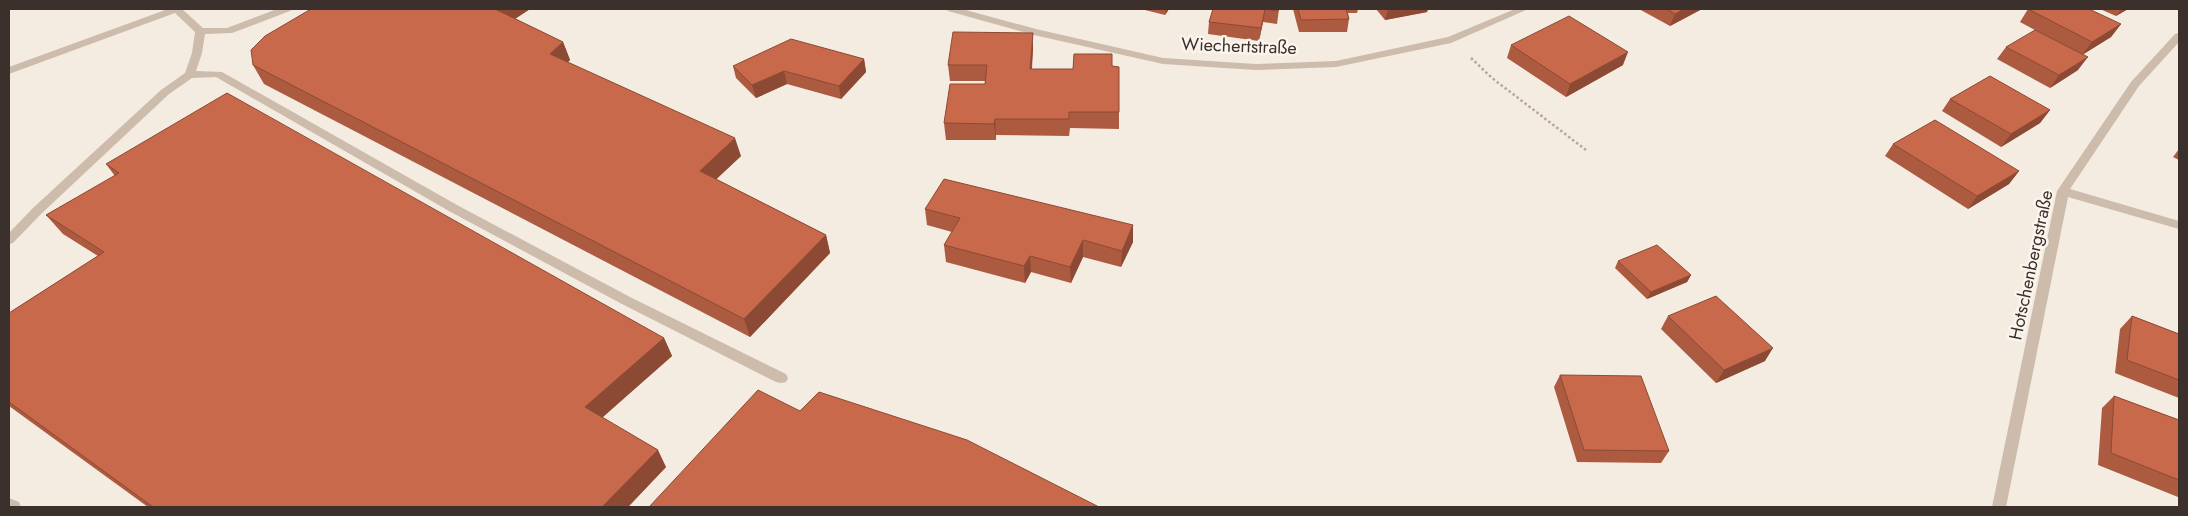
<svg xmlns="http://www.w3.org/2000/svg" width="2188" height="516" viewBox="0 0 2188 516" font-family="Jost,sans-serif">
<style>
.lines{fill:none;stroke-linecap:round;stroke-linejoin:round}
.path{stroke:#b9a596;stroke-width:2.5;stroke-dasharray:2.5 2.5;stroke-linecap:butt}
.minor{fill:#cdbbac;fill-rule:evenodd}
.wall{fill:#ac5a40}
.shaded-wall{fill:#8c4a34}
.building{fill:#c8694b;stroke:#8c4a34}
.labels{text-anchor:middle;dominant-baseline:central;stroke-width:5;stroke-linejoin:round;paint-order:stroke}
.street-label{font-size:18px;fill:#3b302b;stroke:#fbf5ee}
</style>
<rect width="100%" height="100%" fill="#f4ebe1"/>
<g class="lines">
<path class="path" d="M1471,58L1492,78L1586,150"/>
<path class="minor" d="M168,9H182L203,28H227L277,9H291L290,11L232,33L205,34L202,53L196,71L222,72L457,205L630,297L786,374L788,378L786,382L781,383L776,382L620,303L449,211L216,77L192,78L169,94L41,214L13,243L9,244V233L33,208L161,90L185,73L192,53L195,32L175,13L9,74V67Z
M947,9H962L1036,29L1163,58L1256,64L1336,61L1448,37L1515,9H1528L1451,43L1336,67L1256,70L1163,64L1034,35L948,11Z
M2179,33V42L2139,86L2070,189L2179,221V229L2068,197L2006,507H1992L2057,191L2131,82L2175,34Z
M9,498L19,502L21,507H9Z"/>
</g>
<path class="wall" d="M530,9L515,19L563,42L570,60L568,62L741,156L716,179L826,235L830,253L750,337L264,84L253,65Z
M1141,9H1169L1165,15Z
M1213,9H1279L1277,24L1263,22L1259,41L1208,34L1209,22Z
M1293,9H1358L1357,13H1348L1349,19L1347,32H1299Z
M1376,9H1428L1427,12L1385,20Z
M1639,9H1702L1670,26Z
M2028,9L2121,24L2111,37L2082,55L2020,22Z
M2100,9H2128L2116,16Z
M1511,45L1623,65L1566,97L1507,58Z
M2006,47L2078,70L2050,88L1997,59Z
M1033,49L1032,69H1073L1112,66L1119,67V129L1070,128L1069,136L996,135V140H946L944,123L985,84V81H950L948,65Z
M864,59L866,72L841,99L787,84L756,98L736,78L733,66Z
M1950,99L2050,110L2040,123L2001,147L1942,111Z
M1893,144L2019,171L2009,184L1968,209L1885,156Z
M2179,149V160L2173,157Z
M106,164L664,338L672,356L602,417L666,467L628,507H148L9,406V313L98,256L63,234L46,215L115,176Z
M925,209L1133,225V242L1121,267L1083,257L1071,283L1031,272L1025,283L946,262L944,245L952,232L927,225Z
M1618,261L1691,275L1687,282L1647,299L1615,268Z
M1668,316L1765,361L1716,383L1661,329Z
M2132,316L2179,334V398L2115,373L2120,329Z
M1560,375L1669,451L1661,463L1577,462L1554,387Z
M2114,396L2179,420V496L2178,497L2098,465L2102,408Z"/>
<path class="shaded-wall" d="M494,9H530L502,27Z
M1166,9H1169L1165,15Z
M1265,9L1263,22L1259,41L1261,28Z
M1388,9H1428L1427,12L1385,20Z
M1684,9H1702L1670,26L1675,14Z
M2122,9H2128L2116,16Z
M2121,24L2111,37L2082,55L2092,42Z
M1033,33V49L1030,85V69Z
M563,42L570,60L557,72L550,54Z
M1628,52L1623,65L1566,97L1570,84Z
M2088,57L2078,70L2050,88L2059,75Z
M864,59L866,72L841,99L839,86Z
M784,71L787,84L756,98L752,85Z
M2050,110L2040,123L2001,147L2011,134Z
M995,119L996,135V140L994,124Z
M735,138L741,156L706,189L700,171Z
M2019,171L2009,184L1968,209L1977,196Z
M1133,225V242L1121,267L1122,251Z
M826,235L830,253L750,337L744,319Z
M1083,240V257L1071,283L1070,267Z
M1030,256L1031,272L1025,283L1024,266Z
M1691,275L1687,282L1647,299L1651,292Z
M664,338L672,356L594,425L585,407Z
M1773,348L1765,361L1716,383L1724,370Z
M658,450L666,467L628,507H602Z"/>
<path class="building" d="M311,9H495L563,42L550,54L735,138L700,171L826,235L744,319L253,65L251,50L265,36Z
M1213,9H1279L1278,11L1265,9L1261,28L1209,22Z
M1298,9H1346L1349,19L1301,20Z
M1667,9H1684L1675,14Z
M2028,9H2089L2121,24L2092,42Z
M1569,16L1628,52L1570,84L1511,45Z
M2035,30L2088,57L2059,75L2006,47Z
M953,32L1033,33L1030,69H1073L1074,54H1112V66L1119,67V112H1069V119H995L994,124L944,123L950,84H985L987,65H948Z
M791,39L864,59L839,86L784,71L752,85L733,66Z
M1990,76L2050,110L2011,134L1950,99Z
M227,93L664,338L585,407L658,450L602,507H153L9,402V313L104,252L46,215L119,173L106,164Z
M1935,120L2019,171L1977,196L1893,144Z
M944,179L1133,225L1122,251L1083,240L1070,267L1030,256L1024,266L944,245L960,218L925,209Z
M1657,245L1691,275L1651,292L1618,261Z
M1716,296L1773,348L1724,370L1668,316Z
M2132,316L2179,334V380L2127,360Z
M1560,375L1641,376L1669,451L1584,450Z
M758,390L800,411L819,392L967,440L1099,507H649Z
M2114,396L2179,420V480L2111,453Z"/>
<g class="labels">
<g class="street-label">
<text transform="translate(1239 46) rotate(2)">Wiechertstraße</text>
<text transform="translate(2031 265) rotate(-78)">Hotschenbergstraße</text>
</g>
</g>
<rect width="2188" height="516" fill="none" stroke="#3b302b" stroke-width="20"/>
</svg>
